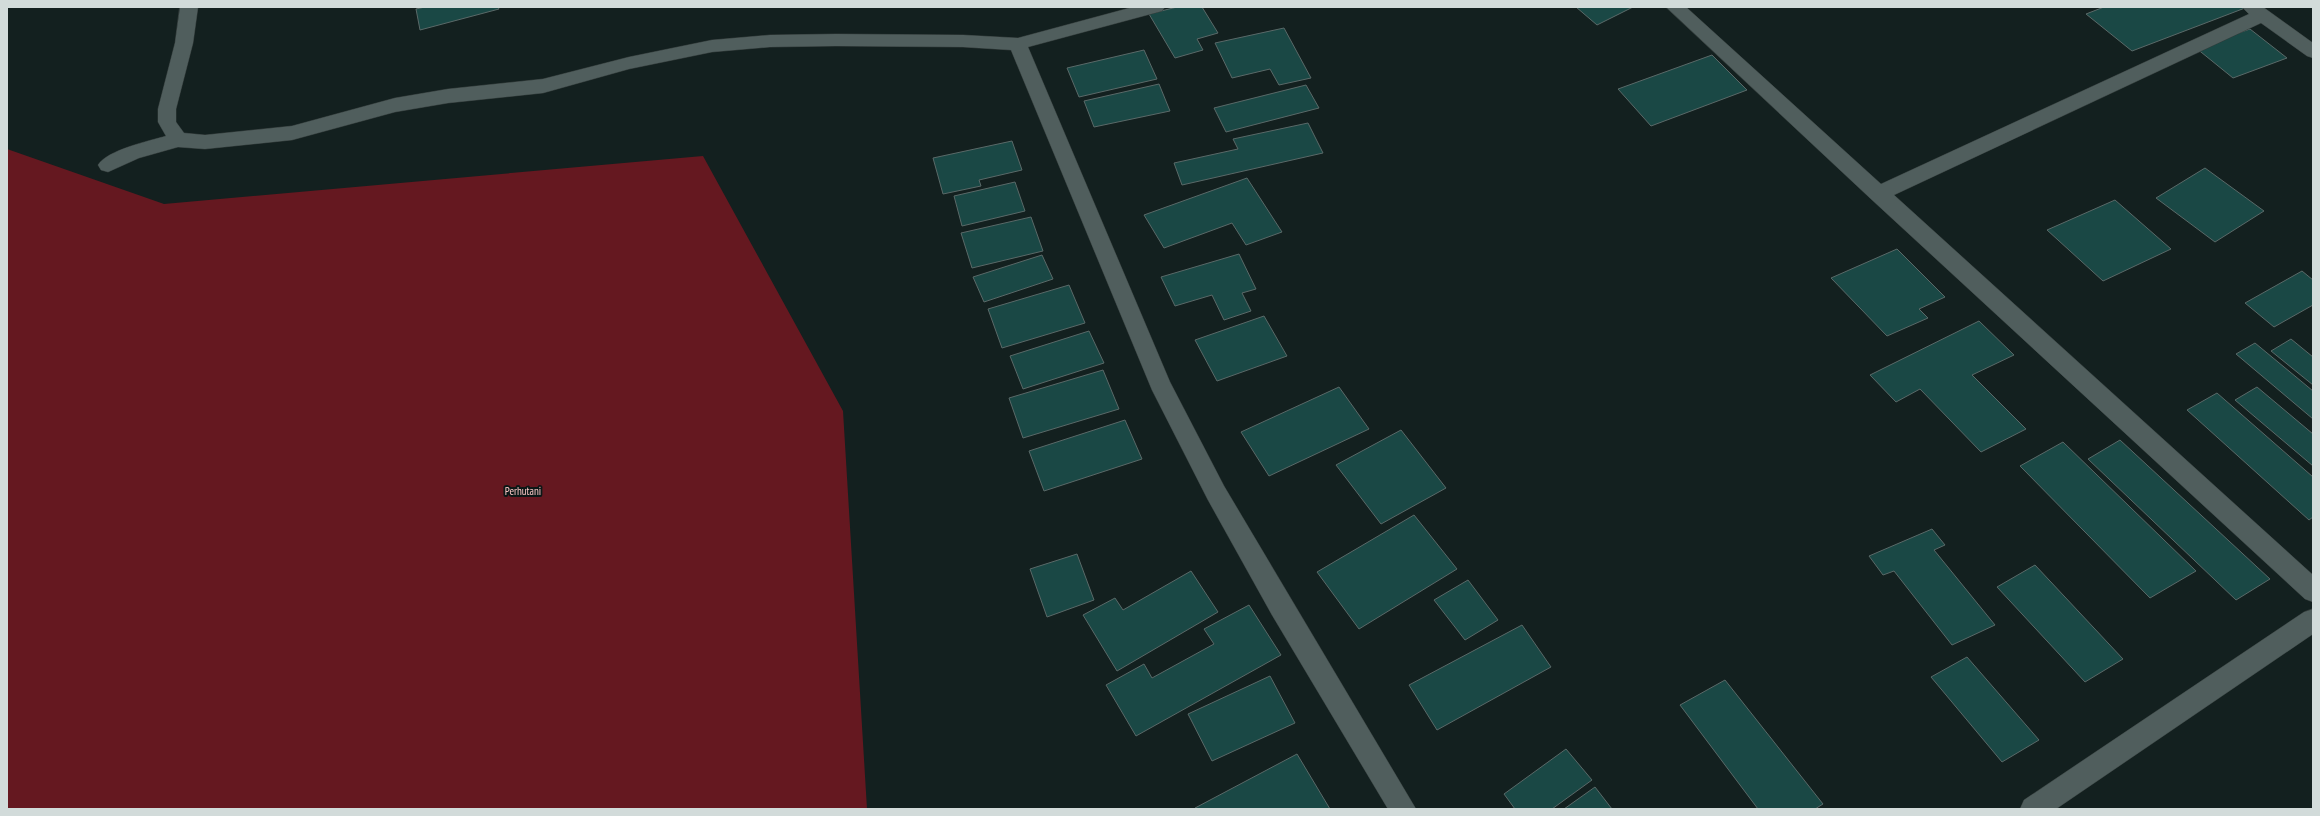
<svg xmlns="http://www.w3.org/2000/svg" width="2320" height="816" viewBox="0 0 2320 816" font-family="'PT Sans Narrow',sans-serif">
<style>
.green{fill:#651820}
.building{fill:#1a4845;stroke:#5a6968}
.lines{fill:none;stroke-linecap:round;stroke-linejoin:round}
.minor-casing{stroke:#333c3b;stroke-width:1}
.minor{fill:#505e5d;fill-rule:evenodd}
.labels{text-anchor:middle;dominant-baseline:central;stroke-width:4;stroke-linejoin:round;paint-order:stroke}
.park-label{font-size:11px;fill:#fcc7c6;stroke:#0a1716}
</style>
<rect width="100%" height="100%" fill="#13201f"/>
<path class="green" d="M7,149L164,204L703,156L843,411L867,809H7Z"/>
<path class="building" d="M425,7H498L499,9L420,30L416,9Z
M1177,7H1202L1218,33L1197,39L1203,50L1175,58L1149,14Z
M1576,7H1633L1597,25Z
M2104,7H2243L2245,8L2132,51L2086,14Z
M1284,28L1311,78L1279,85L1270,69L1232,78L1215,43Z
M2250,29L2287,58L2233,78L2196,48Z
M1144,50L1157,79L1079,97L1067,68Z
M1712,55L1747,90L1651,126L1618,89Z
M1159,84L1170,111L1094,127L1084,101Z
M1306,85L1319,108L1226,132L1214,108Z
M1308,123L1323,153L1182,185L1174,163L1238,149L1233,139Z
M1012,141L1022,170L979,180L981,186L943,194L933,158Z
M2205,168L2264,211L2215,242L2156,198Z
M1247,178L1282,232L1246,245L1232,223L1164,248L1144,215Z
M1015,182L1025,211L962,226L954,196Z
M2115,200L2171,249L2103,281L2047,230Z
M1031,217L1043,251L972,268L961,233Z
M1897,249L1945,297L1919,309L1928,318L1887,336L1831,278Z
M1239,254L1256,289L1242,293L1251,311L1224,320L1212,295L1175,306L1161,277Z
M1042,255L1053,279L984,302L973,277Z
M2302,271L2313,280V305L2274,327L2245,303Z
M1069,285L1085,323L1002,348L988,309Z
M1264,316L1287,356L1217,381L1195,340Z
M1979,321L2014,355L1972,375L2026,429L1981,452L1920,389L1896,402L1870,375Z
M1089,331L1104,363L1023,389L1010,356Z
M2291,339L2313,357V385L2271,351Z
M2255,343L2313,391V419L2236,354Z
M1103,370L1119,409L1023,438L1009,398Z
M1339,387L1369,429L1269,476L1241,432Z
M2257,387L2313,434V466L2235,400Z
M2217,393L2313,477V517L2309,520L2187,410Z
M1125,420L1142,459L1044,491L1029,451Z
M1401,430L1446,488L1381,524L1336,465Z
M2120,440L2270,579L2236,600L2088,459Z
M2063,442L2196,571L2150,598L2020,466Z
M1414,515L1457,569L1359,629L1317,572Z
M1932,529L1945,545L1934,550L1995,625L1952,645L1894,571L1883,575L1869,556Z
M1077,554L1094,600L1047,617L1030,569Z
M2035,565L2123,659L2085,682L1997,587Z
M1191,571L1218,612L1117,671L1083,615L1115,598L1123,610Z
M1468,580L1498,620L1465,640L1434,600Z
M1249,605L1281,655L1136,736L1106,685L1144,664L1152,678L1214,644L1204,629Z
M1522,625L1551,667L1437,730L1409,685Z
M1967,657L2039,740L2002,762L1931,677Z
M1270,676L1295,723L1212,761L1188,714Z
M1725,680L1823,804L1815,809H1758L1680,705Z
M1566,749L1592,780L1552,809H1515L1504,794Z
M1297,754L1330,809H1196L1195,808Z
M1595,787L1612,809H1564Z"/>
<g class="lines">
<g class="minor-casing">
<path id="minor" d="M180,7H198L193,43L176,109V122L184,133L205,135L292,126L395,98L448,89L543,79L629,57L712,40L770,35L836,34L963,35L1018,38L1133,7H1165L1162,11L1028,47L1170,382L1224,486L1416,809H1388L1272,615L1208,500L1152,390L1011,50L963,47L836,46L770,47L712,52L629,69L543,93L448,103L395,112L292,140L205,149L178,147L139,158L108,172L101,170L98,165C107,150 149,141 166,136L158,122V109L175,43Z
M1666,7H1686L1881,184L2249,14L2242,7H2263L2313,43V58L2307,56L2261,23L1894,195L2313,575V602L2305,599L1871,199Z
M2313,609V634L2056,809H2020L2024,800L2304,612Z"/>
</g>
<use href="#minor" class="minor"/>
</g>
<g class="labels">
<g class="park-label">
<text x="523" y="491">Perhutani</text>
</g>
</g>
<rect width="2320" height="816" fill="none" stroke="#d2dbda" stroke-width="16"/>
</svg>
